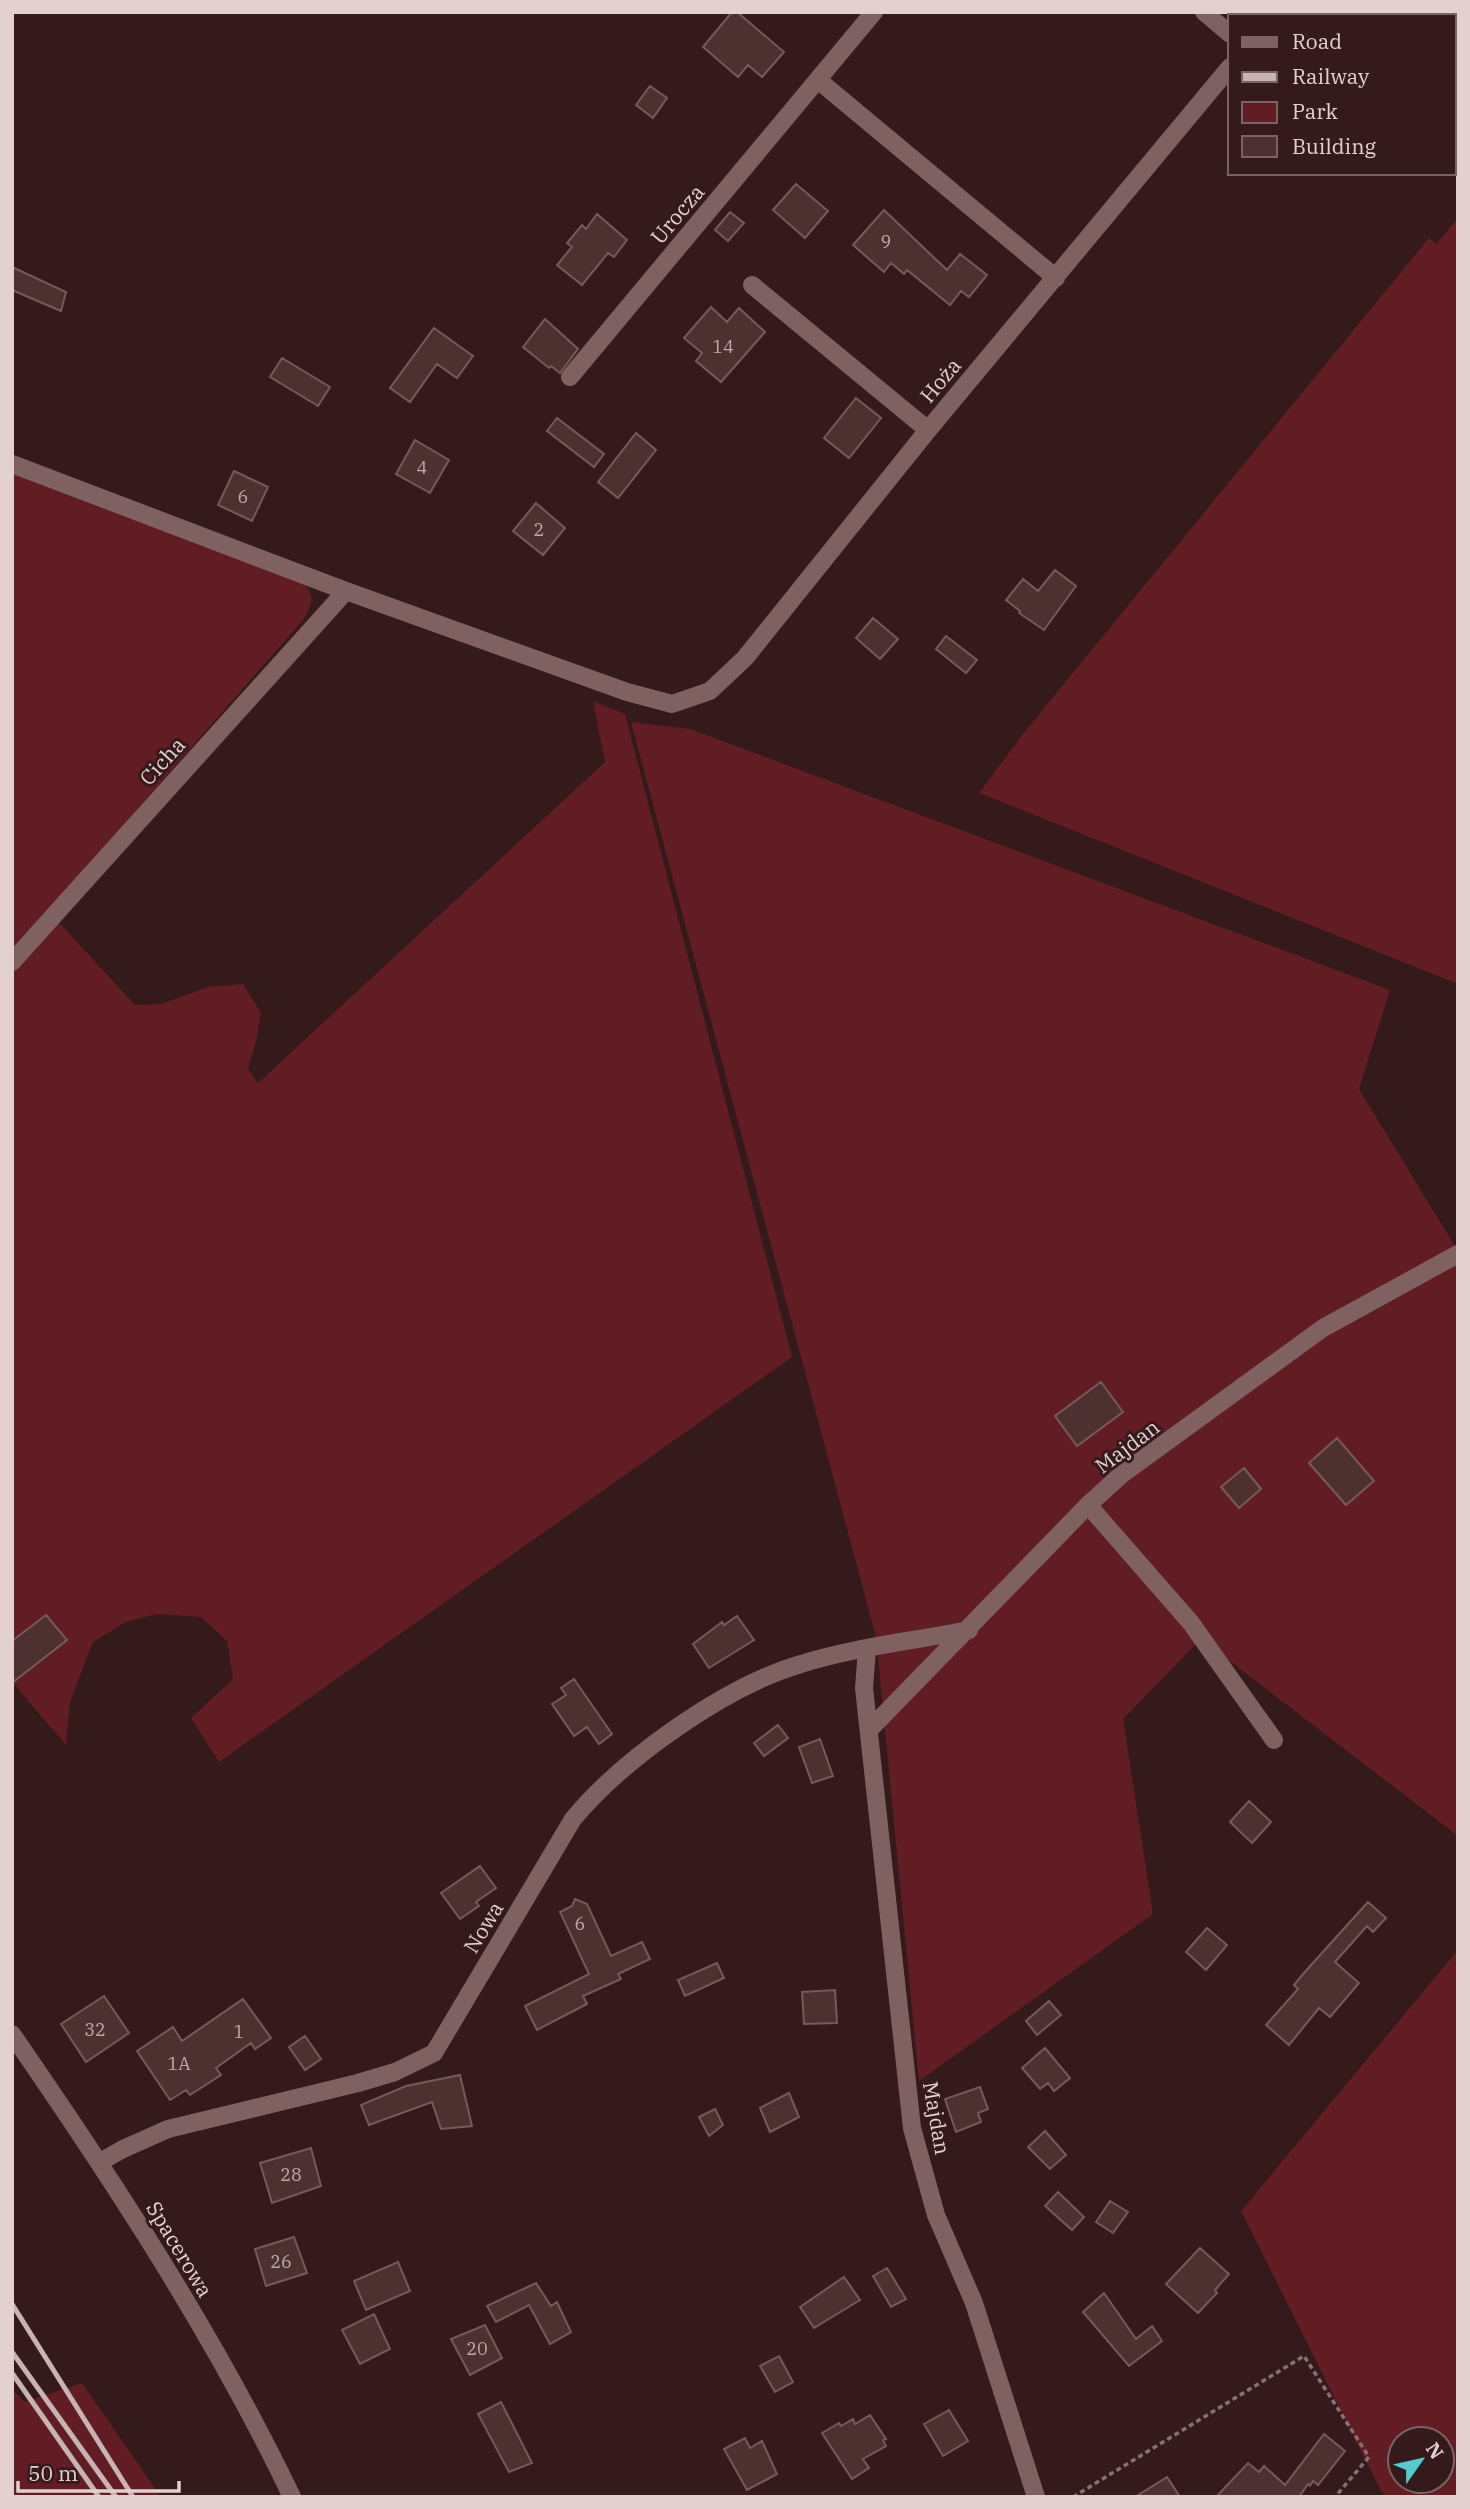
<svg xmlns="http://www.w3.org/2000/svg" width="1470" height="2509" viewBox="0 0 1470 2509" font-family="'IBM Plex Serif',serif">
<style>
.green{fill:#611d23;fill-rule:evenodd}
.building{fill:#4d3131;stroke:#785959;stroke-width:2}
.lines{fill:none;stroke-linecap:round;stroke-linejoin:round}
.path{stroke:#877071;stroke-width:3.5;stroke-dasharray:5 3.5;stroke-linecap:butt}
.minor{stroke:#806161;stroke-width:18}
.rail{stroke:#c7b3b3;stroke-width:5}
.labels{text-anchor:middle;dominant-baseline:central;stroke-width:6;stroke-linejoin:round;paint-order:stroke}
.number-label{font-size:18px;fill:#bea9a9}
.street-label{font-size:21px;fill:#e3d1d1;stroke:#341a1b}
</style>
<rect width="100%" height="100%" fill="#341a1b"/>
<path class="green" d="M1458,218V984L979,793L1026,730L1429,238L1436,244Z
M12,464L301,580C315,595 314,603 303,620L12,952Z
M593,701L625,714L792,1357L219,1762L191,1718L233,1679L227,1641L201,1617L157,1614L126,1622L93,1642L70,1702L66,1745L12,1682V962L53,916L135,1005L161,1004L208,987L243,984L261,1013L256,1041L248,1069L258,1083L605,762Z
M631,722L690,729L1390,990L1359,1089L1458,1251V1836L1201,1639L1123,1719L1153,1914L919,2081L876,1637Z
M1458,1950V2497H1388L1381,2491L1241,2211ZM1442,2439V2481H1400V2439Z
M82,2383L161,2497H12V2389L24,2402Z"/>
<path class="building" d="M732,12H737L784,52L762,77L748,65L738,77L703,47Z
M650,86L667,98L653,118L636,105Z
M796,184L828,211L805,238L773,210Z
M884,210L947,270L960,254L987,275L969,297L961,291L950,305L907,270L904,274L891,263L884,272L853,245Z
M730,212L744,223L728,241L715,230Z
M597,214L627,240L614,257L608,253L582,285L557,265L572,247L567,243L582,225L586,229Z
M12,267L66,292L61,311L12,290Z
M711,307L727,322L739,308L765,332L721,382L696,361L702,353L684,338Z
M545,319L578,349L560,373L551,366L549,368L523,347Z
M434,328L473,356L457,378L437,364L410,402L390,388Z
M282,358L330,387L318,406L270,377Z
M856,398L881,418L849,458L824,438Z
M557,418L604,454L594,467L547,431Z
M636,433L656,450L618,498L598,482Z
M415,440L449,460L430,493L396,474Z
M234,471L268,487L252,521L218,505Z
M536,503L565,528L543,555L513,531Z
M1055,570L1076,586L1044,630L1019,613L1020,611L1006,600L1023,579L1038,591Z
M873,618L898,639L880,659L856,638Z
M946,636L977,660L966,673L936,649Z
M1101,1382L1123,1412L1077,1446L1055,1416Z
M1337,1438L1374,1481L1346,1505L1309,1463Z
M1244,1468L1261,1489L1239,1508L1221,1487Z
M46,1615L67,1640L12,1683V1641Z
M737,1616L754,1640L709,1668L693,1644L722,1622L724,1625Z
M574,1679L612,1734L599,1744L587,1727L574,1736L552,1704L566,1695L561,1688Z
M778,1725L788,1738L764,1756L754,1743Z
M820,1739L833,1776L812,1783L799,1747Z
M1249,1801L1271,1822L1252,1843L1230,1822Z
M480,1866L496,1888L476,1902L479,1906L460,1919L441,1893Z
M575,1899L587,1904L611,1956L642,1942L650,1959L618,1974L621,1979L583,1996L587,2004L537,2030L525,2006L589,1974L560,1912L572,1906Z
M1368,1902L1386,1918L1373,1932L1367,1926L1335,1962L1359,1983L1330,2017L1319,2008L1289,2045L1266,2025L1298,1989L1294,1985L1303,1974Z
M1207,1928L1227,1945L1206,1970L1186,1952Z
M717,1963L724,1978L685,1996L678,1980Z
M835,1990L837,2023L804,2024L802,1992Z
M104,1996L129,2033L86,2062L61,2024Z
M243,1999L271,2038L255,2049L251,2043L216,2068L221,2075L190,2095L186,2090L170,2100L137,2051L173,2027L182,2041Z
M1049,2001L1061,2015L1037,2035L1026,2021Z
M305,2036L321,2059L305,2070L289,2047Z
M1045,2048L1070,2078L1054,2091L1048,2083L1040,2089L1022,2068Z
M460,2075L472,2126L441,2129L432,2102L369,2125L361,2105L406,2086Z
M980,2087L988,2109L978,2113L981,2122L956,2132L945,2099Z
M789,2093L799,2117L770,2132L760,2108Z
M715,2109L723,2125L709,2136L699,2117Z
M1045,2131L1066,2155L1050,2169L1028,2147Z
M311,2148L321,2186L272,2203L260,2163Z
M1058,2192L1084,2217L1072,2230L1045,2206Z
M1110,2201L1128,2212L1113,2233L1096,2222Z
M294,2237L307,2273L266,2286L255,2249Z
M1200,2248L1229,2274L1215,2290L1217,2293L1198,2313L1166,2284Z
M398,2262L410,2291L366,2310L354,2281Z
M887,2268L906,2299L891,2307L873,2276Z
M844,2277L860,2300L814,2328L800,2307Z
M536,2283L551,2306L557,2302L571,2332L550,2344L529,2305L496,2322L487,2306Z
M1104,2293L1136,2339L1152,2326L1162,2341L1129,2366L1083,2312Z
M374,2314L390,2349L360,2364L342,2330Z
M485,2325L502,2358L470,2375L451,2339Z
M779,2356L793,2382L775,2392L760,2366Z
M501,2402L532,2463L509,2472L478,2414Z
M949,2410L968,2441L943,2456L924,2424Z
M870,2415L886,2439L883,2440L886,2446L863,2459L869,2468L852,2479L822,2433L839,2423L841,2426L853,2419L855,2424Z
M1324,2434L1345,2451L1318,2485L1313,2481L1310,2486L1308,2484L1299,2497H1216L1248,2463L1259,2472L1264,2466L1285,2485Z
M745,2438L750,2448L762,2441L777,2474L747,2490L724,2449Z
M1167,2477L1180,2497H1135Z"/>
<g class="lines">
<path class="path" d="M1073,2497L1304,2356L1369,2457L1335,2497"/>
<path class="minor" d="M1204,12L1230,34
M1273,16L1276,12
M818,80L1056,278
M752,285L928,430
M570,377L874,12
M12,464L346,591L627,692L672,704L710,691L745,658L928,430L1230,67
M12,962L346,591
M1088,1505L1191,1623L1274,1740
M867,1649L864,1688L912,2128L936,2215L974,2303L1036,2497
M869,1730L1088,1505L1121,1475L1323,1328L1458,1254
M12,2034C114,2182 214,2334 292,2497
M100,2162L123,2149L168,2129L358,2083L395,2072L434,2053L573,1819C623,1759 725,1686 801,1664C855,1647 913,1641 969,1630"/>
<path class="rail" d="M12,2304L133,2497
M12,2352L116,2497
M12,2373L99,2497"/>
</g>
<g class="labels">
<g class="number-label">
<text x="886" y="241">9</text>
<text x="723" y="346">14</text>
<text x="422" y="467">4</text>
<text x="243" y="496">6</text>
<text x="539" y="529">2</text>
<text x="580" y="1923">6</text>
<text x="95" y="2029">32</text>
<text x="239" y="2031">1</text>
<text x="179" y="2063">1A</text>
<text x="291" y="2174">28</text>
<text x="281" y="2261">26</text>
<text x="477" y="2348">20</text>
</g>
<g class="street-label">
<text transform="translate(677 214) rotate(-50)">Urocza</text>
<text transform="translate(940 380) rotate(-50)">Hoża</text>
<text transform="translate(162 761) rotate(-48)">Cicha</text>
<text transform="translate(1127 1446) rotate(-37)">Majdan</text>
<text transform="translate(483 1927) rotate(-59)">Nowa</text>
<text transform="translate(937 2118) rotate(80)">Majdan</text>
<text transform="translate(180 2249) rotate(59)">Spacerowa</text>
</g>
</g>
<rect width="1470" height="2509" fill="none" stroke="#e3d1d1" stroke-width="28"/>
<rect x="1228" y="14" width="228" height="161" fill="#341a1b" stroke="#7a6364" stroke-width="2"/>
<rect x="1242" y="37" width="35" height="10" fill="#806161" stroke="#7a6364" stroke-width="2"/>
<text x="1292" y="49" font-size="21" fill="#e3d1d1">Road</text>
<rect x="1242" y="72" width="35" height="10" fill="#c7b3b3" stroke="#7a6364" stroke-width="2"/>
<text x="1292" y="84" font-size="21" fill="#e3d1d1">Railway</text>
<rect x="1242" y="102" width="35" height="21" fill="#611d23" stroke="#7a6364" stroke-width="2"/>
<text x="1292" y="119" font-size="21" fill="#e3d1d1">Park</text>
<rect x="1242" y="136" width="35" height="21" fill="#4d3131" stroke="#7a6364" stroke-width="2"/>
<text x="1292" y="154" font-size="21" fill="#e3d1d1">Building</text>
<g transform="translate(1421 2460) rotate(56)"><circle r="33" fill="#341a1b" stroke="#7a6364" stroke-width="2"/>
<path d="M0-5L12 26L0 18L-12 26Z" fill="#51ccd1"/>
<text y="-10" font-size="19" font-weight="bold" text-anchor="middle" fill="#e3d1d1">N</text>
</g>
<path d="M18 2481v10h161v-10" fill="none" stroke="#e3d1d1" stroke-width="3.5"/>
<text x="28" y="2481" font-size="21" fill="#e3d1d1" stroke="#341a1b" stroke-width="5" paint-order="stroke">50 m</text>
</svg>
